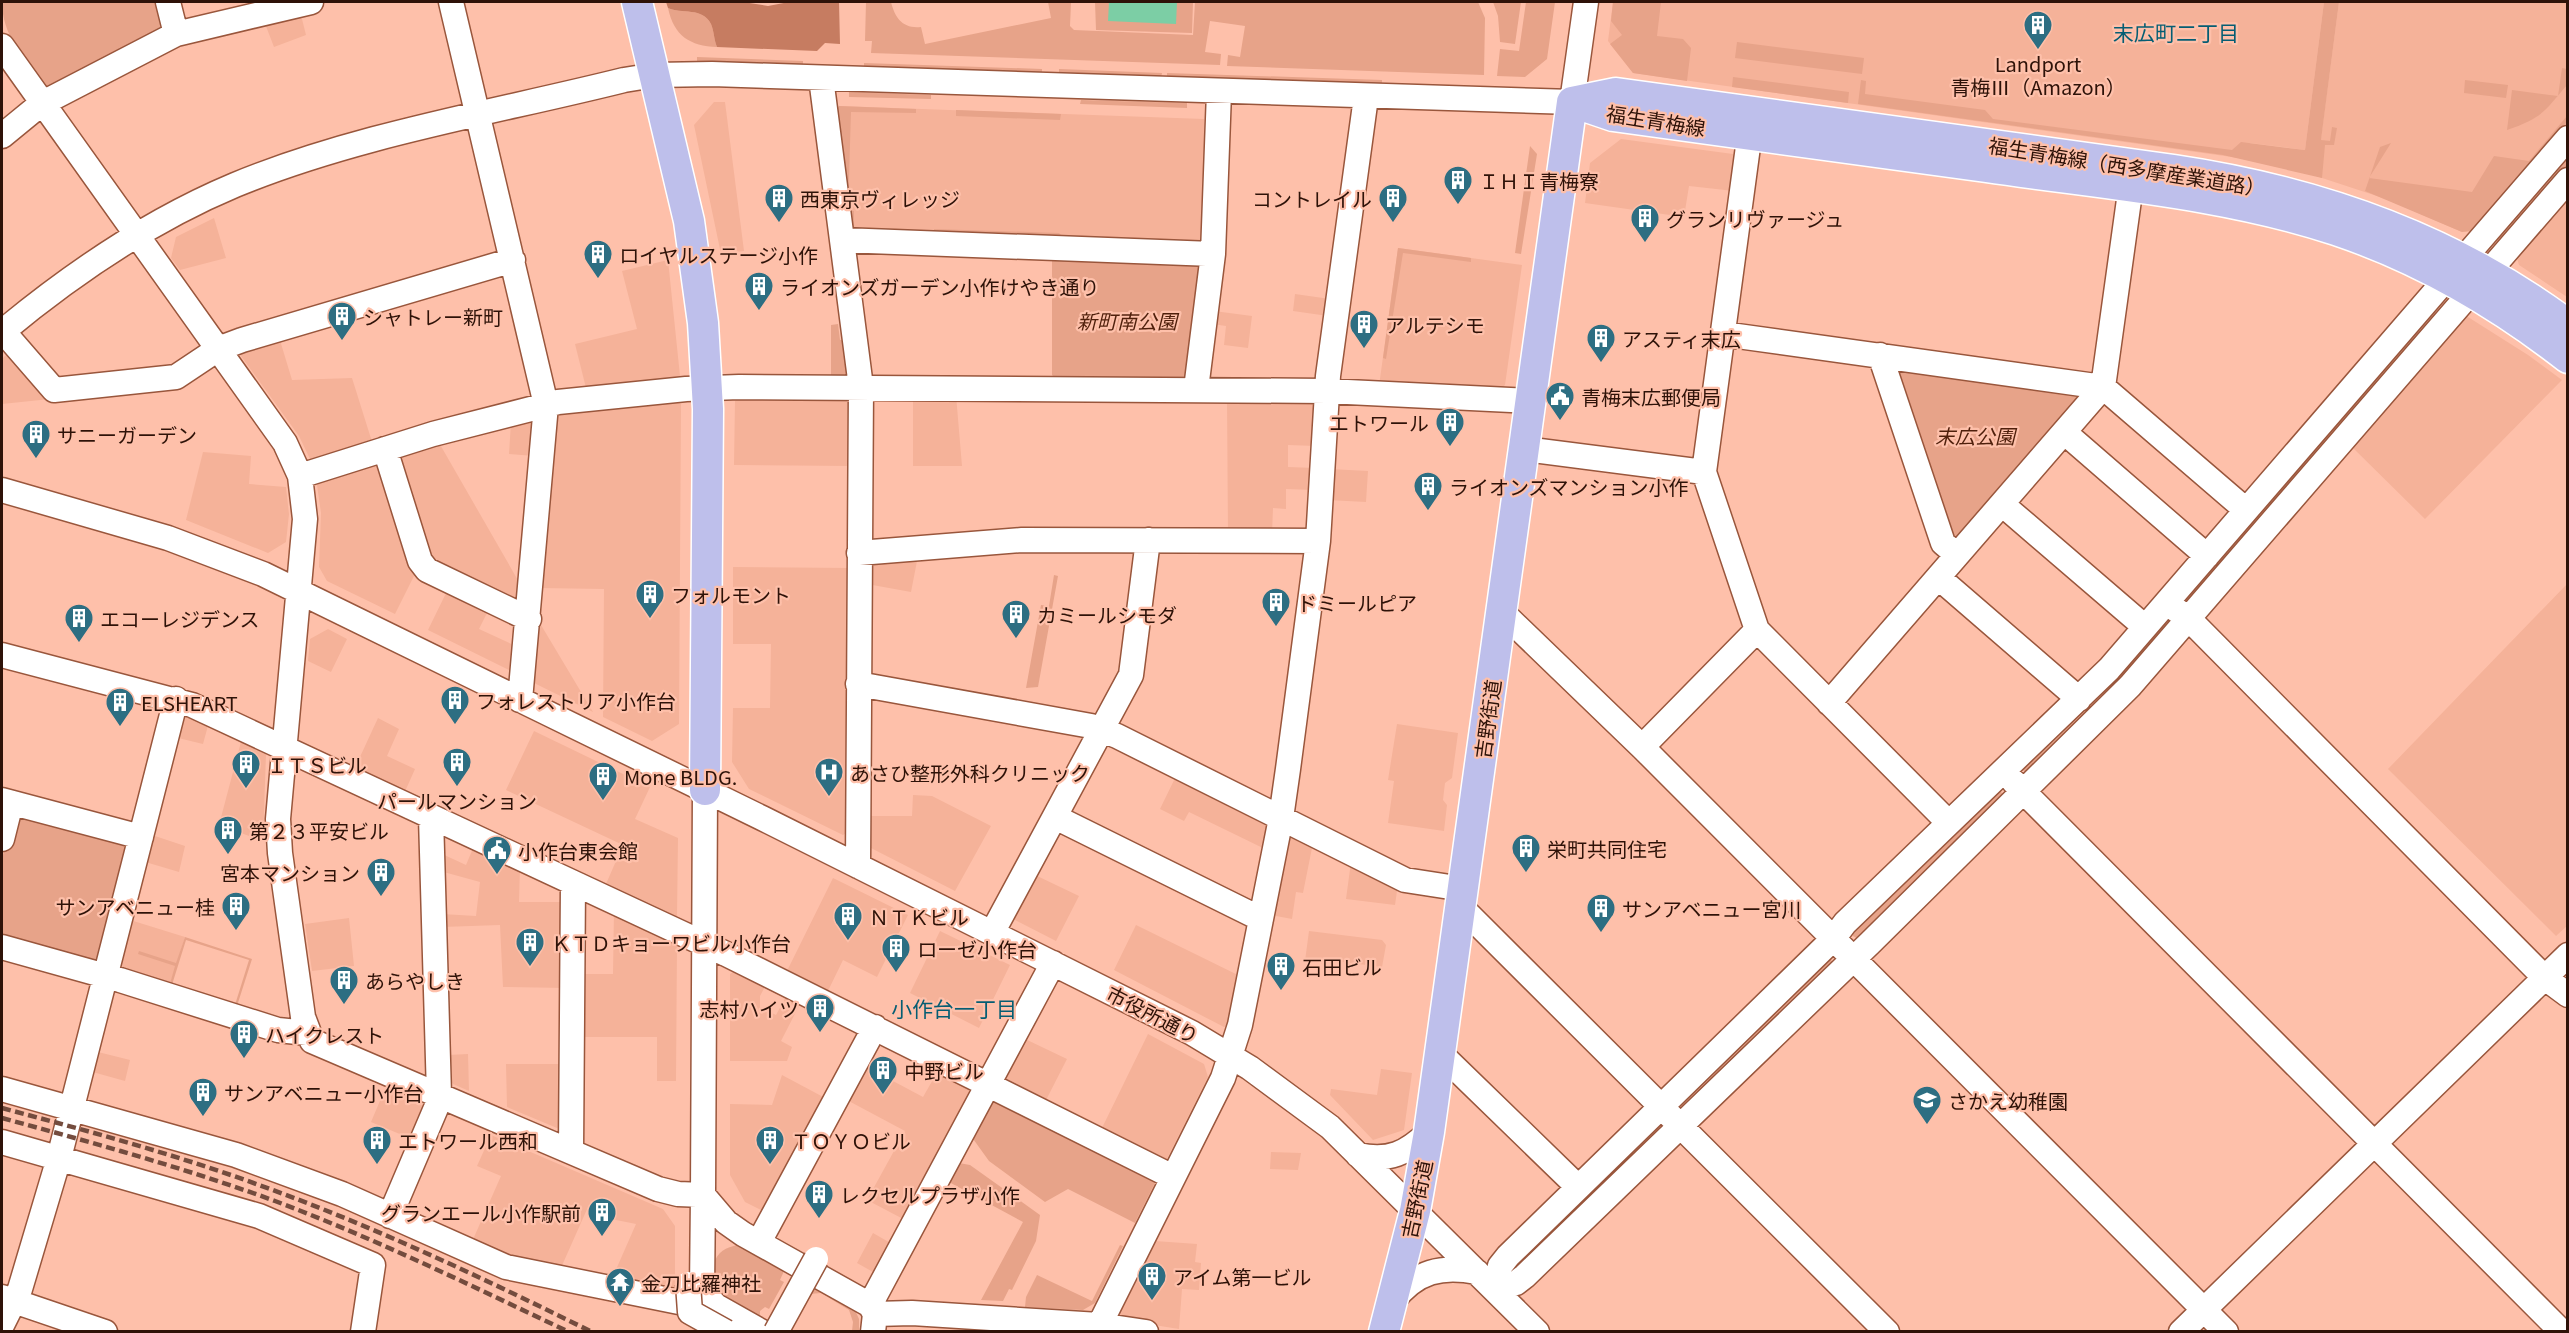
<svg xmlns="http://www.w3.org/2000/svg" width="2569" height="1333" viewBox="0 0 2569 1333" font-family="Georgia,'Noto Sans JP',serif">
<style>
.built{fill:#f5b299}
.green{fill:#e7a389;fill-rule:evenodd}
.forest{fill:#c67c61}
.water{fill:#7ccea5}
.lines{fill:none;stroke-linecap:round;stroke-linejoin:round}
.minor-casing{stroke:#99563c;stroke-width:27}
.major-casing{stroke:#fff;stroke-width:33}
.minor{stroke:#fff;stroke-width:24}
.major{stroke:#bebfeb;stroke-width:30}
.rail{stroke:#744c3e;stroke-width:4.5;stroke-dasharray:9 4.5;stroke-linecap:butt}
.minor-bridge-casing{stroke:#99563c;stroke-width:27;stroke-linecap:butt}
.minor-bridge{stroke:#fff;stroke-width:24}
.labels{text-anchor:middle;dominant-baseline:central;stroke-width:4.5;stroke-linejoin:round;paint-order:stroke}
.poi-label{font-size:20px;fill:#2e1208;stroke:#fec0aa;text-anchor:start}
.street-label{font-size:20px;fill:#2e1208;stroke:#fec0aa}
.park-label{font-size:20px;font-style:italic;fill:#4f1f0b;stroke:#fec0aa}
.neighbourhood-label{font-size:21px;fill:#055d73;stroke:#fec0aa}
</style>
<rect width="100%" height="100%" fill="#fec0aa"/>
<path class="built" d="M1613,2H2324L2305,150L2250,143L2246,159L1633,73L1608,41Z
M2339,2H2567V122L2462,232L2386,199L2316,176Z
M294,13L302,19L306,35L274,47L264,21Z
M714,102H725L744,251L721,254L694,125Z
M839,106L1204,119L1206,238L1199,245L854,232L849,226Z
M1621,139L1733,154L1738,160L1734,191L1689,186L1684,217L1585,203L1590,163Z
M2567,195V297L2519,265L2516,255Z
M214,218L226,258L180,270L171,258L176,237Z
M1398,248L1522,265L1505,385L1499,390L1379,386Z
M668,260L680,376L674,382L587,392L575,344L637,329L622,271Z
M1295,294L1330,299L1328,316L1293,311Z
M1214,311L1252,316L1248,348L1224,345L1226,326L1212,324Z
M2468,317L2528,355L2562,380L2425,519L2351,446L2461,319Z
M279,337L292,380L352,378L373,445L318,462L310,459L299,436L241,356L244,348Z
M7,354L50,399L2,404V359Z
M740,395L847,396L853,401L852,466L734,465L735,401Z
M913,395H956L962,466H913Z
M675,398L681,404L679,724L652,741L603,717L604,589L539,588L554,415L559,409Z
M1227,398H1312L1318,404L1316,446L1288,445V467L1315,468L1314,490L1286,489V509L1273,508L1272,534H1228Z
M532,417L537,421L534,456L509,454L511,422Z
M438,441L523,589L522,600L514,605L433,565L396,461L400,453Z
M203,452L251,456L249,484L286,487L289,514L286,542L268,553L186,520Z
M373,461L382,465L416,572L395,614L327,581L319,567L321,513L317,485L321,478Z
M1329,469L1368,471L1366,502L1328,500Z
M918,556L911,592L867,584L873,560Z
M733,567L851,568L850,831L843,835L749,789L732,762L733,708H770L771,644H733Z
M2567,584L2568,925L2556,936L2388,769Z
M448,589L489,609L479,629L518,647L516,666L509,670L428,630Z
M536,625H541L593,712L534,683L531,675Z
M328,629L347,639L331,672L308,661L310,639Z
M187,712L209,722L203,744L174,737L179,716Z
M378,718L399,729L387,756L415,769L403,796L353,772Z
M1397,724L1458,733L1452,778L1445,783L1443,800L1447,805L1444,831L1388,823L1394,781L1388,780Z
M534,731L650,787L635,819L678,838L677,916L671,920L609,891L612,886L606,884L623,845L506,790Z
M242,738L263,748L266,754L263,841L219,825Z
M1177,774L1268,821L1267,850L1189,812L1184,821L1160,809Z
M913,795L932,796L991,826L955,891L869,847L866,816H912Z
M1292,832L1313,843L1303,893L1296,892L1292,919L1276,916L1271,908L1286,835Z
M149,834L185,846L179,872L142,861Z
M474,846L520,867L519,902H565V988L503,987L500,925L442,927V914L476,916L480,882L440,871V853L466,865Z
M1351,862L1394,883L1397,891L1395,905L1346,899Z
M1033,874L1079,896L1056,941L1015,920L1012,912Z
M833,878L908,915L877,977L843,960L826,995L785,975Z
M614,910L674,938L677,945L676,1081H657V1037H580V974H613Z
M349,918L354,966L312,971L305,924Z
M127,919L185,937L169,987L120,972L116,964Z
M1136,925L1242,977L1232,1023L1224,1027L1114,970Z
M940,931L1010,965L979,1028L910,993Z
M1309,931L1382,940L1386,945L1382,967L1327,960L1326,964L1305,961Z
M739,968L767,983L760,996V1007L776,1015L788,993L802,1000L781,1041L792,1047L787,1061H730V974Z
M1148,1034L1204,1064L1208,1077L1167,1159L1159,1161L1100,1132Z
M1023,1038L1067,1059L1044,1104L1005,1084L1003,1076Z
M94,1051L130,1060L125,1081L89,1071Z
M468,1054L469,1091L453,1084L449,1078L448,1055Z
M506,1064H564L563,1124L557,1128L507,1107Z
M863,1065L923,1097L939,1069L974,1087L907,1221L867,1200L905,1131L845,1099Z
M1381,1069L1412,1073L1404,1130L1373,1140L1330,1095L1331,1089L1377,1095Z
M782,1075L827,1099L768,1209L761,1210L745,1202L730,1175V1104L772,1105Z
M385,1089L421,1104L426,1113L414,1140L371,1122Z
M491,1135L663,1209L675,1226V1287L669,1292L611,1281L636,1224L616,1220L588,1207L560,1270L512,1261L471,1244L501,1176L477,1166Z
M1271,1152L1301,1153L1298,1170L1270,1169Z
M873,1233L894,1245L880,1271L873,1272L857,1263Z
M1155,1241L1197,1244L1195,1262L1201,1263L1199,1290L1182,1289L1179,1329L1123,1320L1119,1313Z"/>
<path class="green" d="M2,2H159L165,24L161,33L52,88L42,86C24,60 2,34 2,2Z
M866,2H891C895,18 903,29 921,27L925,44L1051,18L1048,2H1071L1070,26L1074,30L1193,35L1195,2H1478L1485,18L1484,75L1227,66L1228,55L1240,57L1245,26L1210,21L1205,52L1221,54L1220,65L871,53L872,41H865Z
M1095,2H1193L1192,33L1096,30Z
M1493,2H1521L1515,44L1500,42L1498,16Z
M1526,2H1555L1547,59L1525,77L1497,76L1500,49L1519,51Z
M1613,2H1661L1657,36L1683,39L1691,48L1687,81L1633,73L1610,44L1622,35L1611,21Z
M2324,2H2339L2321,140L2330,141L2332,127L2337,128L2334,145H2325L2322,178L2223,155L1858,104L1861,80L1866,81L1865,94L1985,110L1993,119L2232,150L2241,142L2305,150Z
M668,8C681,14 703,7 711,24C714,31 714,40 717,47C690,46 674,36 668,8Z
M1737,42L1864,58L1862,74L1735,58Z
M697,57L803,61V66L697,62Z
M864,63L1042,69V73L864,68Z
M2562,68L2567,69V85C2544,112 2542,118 2507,130L2512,90L2558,96Z
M1059,69L1162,73L1161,78L1059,74Z
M1167,73L1382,80V85L1167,78Z
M1733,77L1849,92L1848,103L1732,87Z
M2465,80L2508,85L2506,98L2464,93Z
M849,92L931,95V99L849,97Z
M1081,100L1187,103V108L1080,104Z
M839,106L916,109V113L851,112L848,210L854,211V232L849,226L834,112Z
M956,110L1061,114L1060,120L956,116Z
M2567,116V122L2473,231L2462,232L2365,191L2380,147L2391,143L2369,178L2472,192L2494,156L2529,161Z
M1530,146L1537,154L1521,254L1515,253Z
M2567,147V171L2498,243L2495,240Z
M934,229L1059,233L1063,237L934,235Z
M1398,248L1471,258V262L1403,253L1386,359L1383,358Z
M1059,255L1198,260L1204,267L1190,377L1183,382H1059L1052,375V261Z
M2433,309L2438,315L2189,603L2183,599Z
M838,324L840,340H847L851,373L846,380L831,376V325Z
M1899,367L2079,392L2082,400L1959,542L1949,538L1894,373Z
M1054,575L1058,576L1038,687L1026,688L1041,605L1049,606Z
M2164,621L2169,629L2027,774L2021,768Z
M1999,790L2004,795L1858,939L1853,936L1852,929Z
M20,814L124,842L128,850L100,960L93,964L2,939V859L12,818Z
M185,937L252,959L236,1009L234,1008L249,960L186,940L171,988L169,987L175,966L138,954L139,951L176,963Z
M1828,957L1833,962L1684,1108L1680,1105Z
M998,1098L1152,1175L1155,1183L1135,1223L1068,1189L1045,1202L989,1161L971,1136L990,1100Z
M1661,1124L1663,1133L1515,1269L1512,1265Z
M959,1163L970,1165L1040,1215L1036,1241L1012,1290L1009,1289L1003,1301L981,1300L1023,1222L949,1182Z
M738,1245L854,1308L859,1319V1331H852L853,1322L849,1310L821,1293L810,1294L782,1331C755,1317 704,1303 714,1264C717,1252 726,1247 738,1245ZM784,1271L804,1282L781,1326L760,1316V1311L765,1307L769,1309L784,1282L780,1280Z
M1120,1245L1123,1246L1095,1303L1083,1310L1025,1307L1026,1297L1037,1275L1092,1301Z"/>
<path class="forest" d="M666,2H743L768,6L789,2H839L840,44L825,43L817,51L717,47C714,40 714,31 711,24C703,7 681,14 668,8Z"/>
<path class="water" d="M1109,2H1177L1176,24L1108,21Z"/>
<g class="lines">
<g class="minor-casing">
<path id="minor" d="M168,2L176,34
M451,2L546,405L520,700
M2,46L285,443L300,476L305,519L278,819L280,853L303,1017L312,1041L658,1189L678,1194L703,1195L705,790
M821,78L861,387L858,866
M1752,117L1704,472L1757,630L1948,822
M2,136L41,104L176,34L311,2
M842,240L1213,254
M2,330L54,390L176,377L218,349L242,340L513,260
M2,332C73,273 149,221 235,185C356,135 496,112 624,80L655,75L712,74L1572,102L1586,2
M1723,334L2103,387L2246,510
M1880,355L1943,543L1957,555
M1196,389L1213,254L1219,92
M2064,432L2207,556
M385,449L420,561L427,570L529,619
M1524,449L1704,472
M300,476L433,434L558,402L686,389L739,387L1327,391L1531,401
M2,490L168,538L263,574L762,818L1192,1033L1250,1068L1330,1127L1537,1332
M2003,505L2145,627
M859,553L1022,540L1318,541
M1939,578L2079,699
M2175,609L2189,619L2545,978L2568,995
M1502,612L1642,747L2226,1332
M2,655L192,705L726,954L1173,1177
M858,684L1091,726L1117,736L1405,880L1463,889
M1829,703L2103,387L2133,171
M1642,747L1757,630
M2014,782L2562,1332
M2,800L141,837
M1055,817L1261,919
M2,839L11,803
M1461,907L1887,1332
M992,933L1131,675L1148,540
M2,947L120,980L278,1030L307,1033
M1441,1054L1578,1187
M2,1089L236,1155L342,1194L506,1267L679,1302L702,1291
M2,1142L259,1216L373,1265L363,1332
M571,1151L573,883
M1358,1155C1389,1162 1407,1153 1429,1132
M390,1216L436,1108L439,1095L431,817
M759,1242L875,1027
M1494,1288L1500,1266L1508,1256L1833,939L1845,923L2109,669L2568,138
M1494,1288L1516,1283L1525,1276L1870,943L2130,686L2568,180
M2,1297L105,1332
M1393,1301C1416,1271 1442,1265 1477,1272
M870,1305L1053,963
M875,1314L912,1313L1099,1325L1146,1332
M2,1325L20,1289L59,1158L176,699
M762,1332L716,1306L702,1291L703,1195L726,1222L743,1234L870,1305L875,1314L873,1332
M1096,1332L1223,1078L1240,1025L1281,818L1288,769L1318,541L1328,376L1366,97
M2181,1332L2568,955"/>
</g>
<g class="major-casing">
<path id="major" d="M637,2L689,221L703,323L708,409L705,790
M1572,102L1613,116C1737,132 1861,150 1986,167C2102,184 2224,193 2336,230C2419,258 2499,304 2568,358
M1572,102L1616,93L2174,170C2315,191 2452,238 2568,325
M1384,1332L1415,1211L1429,1132L1572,102"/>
</g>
<use href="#minor" class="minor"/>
<use href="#major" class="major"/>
<path class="rail" d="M2,1108C88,1131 174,1154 259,1185C373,1226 483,1278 592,1332
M2,1118C94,1143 185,1168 275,1201C376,1239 472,1286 569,1332"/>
<g class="minor-bridge-casing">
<path id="minor-bridge" d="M688,1284L690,1312L726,1332
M776,1332L816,1259"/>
</g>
<use href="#minor-bridge" class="minor-bridge"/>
</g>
<defs>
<g id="building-pin" transform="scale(1.5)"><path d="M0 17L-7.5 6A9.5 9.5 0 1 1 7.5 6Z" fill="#2d6e82" stroke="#fec0aa"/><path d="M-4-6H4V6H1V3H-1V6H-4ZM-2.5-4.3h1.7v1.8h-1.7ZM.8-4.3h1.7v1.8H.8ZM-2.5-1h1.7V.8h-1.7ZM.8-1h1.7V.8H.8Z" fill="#fff"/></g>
<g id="civic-pin" transform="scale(1.5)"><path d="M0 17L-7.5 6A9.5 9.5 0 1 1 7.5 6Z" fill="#2d6e82" stroke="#fec0aa"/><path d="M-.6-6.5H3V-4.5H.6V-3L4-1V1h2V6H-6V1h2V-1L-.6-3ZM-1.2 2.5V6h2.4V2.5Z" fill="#fff"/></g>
<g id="hospital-pin" transform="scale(1.5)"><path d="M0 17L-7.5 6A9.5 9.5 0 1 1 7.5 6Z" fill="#2d6e82" stroke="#fec0aa"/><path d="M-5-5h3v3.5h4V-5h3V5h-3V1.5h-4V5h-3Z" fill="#fff"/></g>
<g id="school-pin" transform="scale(1.5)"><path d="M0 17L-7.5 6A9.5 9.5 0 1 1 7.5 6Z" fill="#2d6e82" stroke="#fec0aa"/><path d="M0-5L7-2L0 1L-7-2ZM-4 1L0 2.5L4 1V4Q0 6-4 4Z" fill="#fff"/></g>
<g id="temple-pin" transform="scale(1.5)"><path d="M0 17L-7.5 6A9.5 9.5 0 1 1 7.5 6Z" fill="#2d6e82" stroke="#fec0aa"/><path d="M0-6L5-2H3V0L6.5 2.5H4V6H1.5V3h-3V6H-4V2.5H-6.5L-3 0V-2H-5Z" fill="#fff"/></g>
</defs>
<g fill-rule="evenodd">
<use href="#building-pin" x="2038" y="25"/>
<use href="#building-pin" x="1458" y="180"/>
<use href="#building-pin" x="779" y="198"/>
<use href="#building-pin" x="1393" y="198"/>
<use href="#building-pin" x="1645" y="218"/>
<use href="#building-pin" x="598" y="254"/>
<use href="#building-pin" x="759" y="286"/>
<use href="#building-pin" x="342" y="316"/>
<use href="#building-pin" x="1364" y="324"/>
<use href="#building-pin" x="1601" y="338"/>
<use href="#civic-pin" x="1560" y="396"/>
<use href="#building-pin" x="1450" y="422"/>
<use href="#building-pin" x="36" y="434"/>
<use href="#building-pin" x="1428" y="486"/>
<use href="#building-pin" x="650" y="594"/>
<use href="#building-pin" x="1276" y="602"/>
<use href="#building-pin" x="1016" y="614"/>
<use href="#building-pin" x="79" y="618"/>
<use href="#building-pin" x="455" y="700"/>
<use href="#building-pin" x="120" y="702"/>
<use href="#building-pin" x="457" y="762"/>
<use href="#building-pin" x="246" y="764"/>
<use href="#hospital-pin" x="829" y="772"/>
<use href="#building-pin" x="603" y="776"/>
<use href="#building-pin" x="228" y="830"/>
<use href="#building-pin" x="1526" y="848"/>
<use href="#civic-pin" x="497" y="850"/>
<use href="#building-pin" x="381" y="872"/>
<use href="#building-pin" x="236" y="906"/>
<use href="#building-pin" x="1601" y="908"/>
<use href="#building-pin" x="848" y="916"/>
<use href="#building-pin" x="530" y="942"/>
<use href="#building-pin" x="896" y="948"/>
<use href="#building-pin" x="1281" y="966"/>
<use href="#building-pin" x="344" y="980"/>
<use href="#building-pin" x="820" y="1008"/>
<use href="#building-pin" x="244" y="1034"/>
<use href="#building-pin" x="883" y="1070"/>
<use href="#building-pin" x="203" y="1092"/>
<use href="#school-pin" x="1927" y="1100"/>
<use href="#building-pin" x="377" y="1140"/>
<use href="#building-pin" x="770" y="1140"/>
<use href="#building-pin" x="819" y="1194"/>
<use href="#building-pin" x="602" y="1212"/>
<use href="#building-pin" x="1152" y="1276"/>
<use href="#temple-pin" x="620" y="1282"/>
</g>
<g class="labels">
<g class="poi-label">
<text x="2038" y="63" text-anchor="middle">Landport<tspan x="2038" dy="23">青梅Ⅲ（Amazon）</tspan></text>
<text x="1479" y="180">ＩＨＩ青梅寮</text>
<text x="800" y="198">西東京ヴィレッジ</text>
<text x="1372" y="198" text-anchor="end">コントレイル</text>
<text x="1666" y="218">グランリヴァージュ</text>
<text x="619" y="254">ロイヤルステージ小作</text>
<text x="780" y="286">ライオンズガーデン小作けやき通り</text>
<text x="363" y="316">シャトレー新町</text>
<text x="1385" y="324">アルテシモ</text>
<text x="1622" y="338">アスティ末広</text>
<text x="1581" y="396">青梅末広郵便局</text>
<text x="1429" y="422" text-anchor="end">エトワール</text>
<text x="57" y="434">サニーガーデン</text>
<text x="1449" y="486">ライオンズマンション小作</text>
<text x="671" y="594">フォルモント</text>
<text x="1297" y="602">ドミールピア</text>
<text x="1037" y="614">カミールシモダ</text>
<text x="100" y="618">エコーレジデンス</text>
<text x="476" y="700">フォレストリア小作台</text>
<text x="141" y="702">ELSHEART</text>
<text x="267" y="764">ＩＴＳビル</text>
<text x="850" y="772">あさひ整形外科クリニック</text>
<text x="624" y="776">Mone BLDG.</text>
<text x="457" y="800" text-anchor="middle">パールマンション</text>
<text x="249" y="830">第２３平安ビル</text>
<text x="1547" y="848">栄町共同住宅</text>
<text x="518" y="850">小作台東会館</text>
<text x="360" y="872" text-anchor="end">宮本マンション</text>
<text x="215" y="906" text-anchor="end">サンアベニュー桂</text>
<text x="1622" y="908">サンアベニュー宮川</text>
<text x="869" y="916">ＮＴＫビル</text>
<text x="551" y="942">ＫＴＤキョーワビル小作台</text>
<text x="917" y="948">ローゼ小作台</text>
<text x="1302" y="966">石田ビル</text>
<text x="365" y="980">あらやしき</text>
<text x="799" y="1008" text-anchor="end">志村ハイツ</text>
<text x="265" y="1034">ハイクレスト</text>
<text x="904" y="1070">中野ビル</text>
<text x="224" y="1092">サンアベニュー小作台</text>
<text x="1948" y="1100">さかえ幼稚園</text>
<text x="398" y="1140">エトワール西和</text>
<text x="791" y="1140">ＴＯＹＯビル</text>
<text x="840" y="1194">レクセルプラザ小作</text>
<text x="581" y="1212" text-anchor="end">グランエール小作駅前</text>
<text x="1173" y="1276">アイム第一ビル</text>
<text x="641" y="1282">金刀比羅神社</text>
</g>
<g class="street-label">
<text transform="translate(1656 120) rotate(9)">福生青梅線</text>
<text transform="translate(2127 166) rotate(9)">福生青梅線（西多摩産業道路）</text>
<text transform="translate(1487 719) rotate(-82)">吉野街道</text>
<text transform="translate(1153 1014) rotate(27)">市役所通り</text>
<text transform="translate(1416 1199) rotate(-78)">吉野街道</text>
</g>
<g class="park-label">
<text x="1127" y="320">新町南公園</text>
<text x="1975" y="435">末広公園</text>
</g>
<g class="neighbourhood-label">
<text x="2176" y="32">末広町二丁目</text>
<text x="954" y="1008">小作台一丁目</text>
</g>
</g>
<rect width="2569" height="1333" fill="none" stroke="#2e1208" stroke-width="6"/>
</svg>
